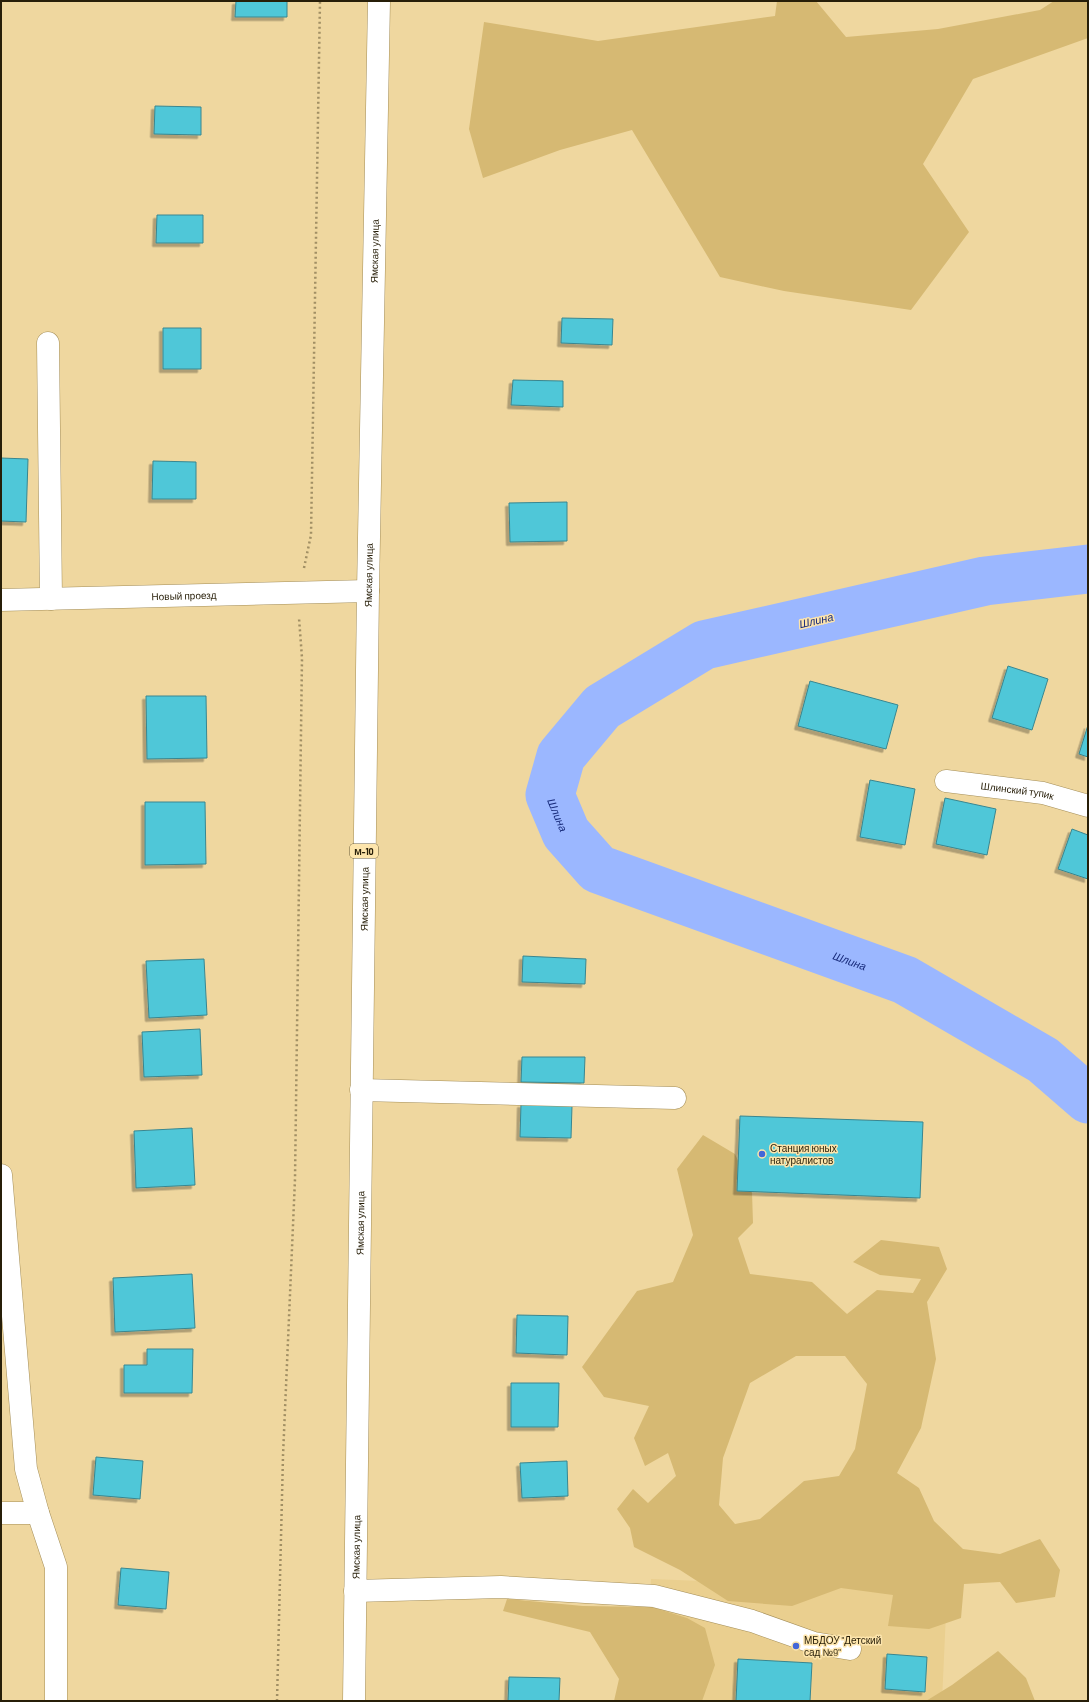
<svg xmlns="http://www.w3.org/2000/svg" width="1089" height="1702" viewBox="0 0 1089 1702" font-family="Barlow,sans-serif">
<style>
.built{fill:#eacf8f}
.green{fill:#d6b973;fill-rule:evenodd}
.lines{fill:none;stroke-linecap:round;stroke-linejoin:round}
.river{stroke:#9bb7ff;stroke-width:49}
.building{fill:#50c7d8;stroke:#388690;filter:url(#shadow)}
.minor-casing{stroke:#a48e58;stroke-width:23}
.highway-casing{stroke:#a48e58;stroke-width:23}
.path{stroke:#a18f64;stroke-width:2.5;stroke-dasharray:2 3;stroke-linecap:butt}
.minor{stroke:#fff;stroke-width:22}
.highway{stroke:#fff;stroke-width:22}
.poi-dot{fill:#4366d8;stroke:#fde5ac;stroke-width:1.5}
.labels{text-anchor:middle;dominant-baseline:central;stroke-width:3;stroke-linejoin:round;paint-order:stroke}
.shield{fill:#fde5ac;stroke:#675a39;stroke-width:1}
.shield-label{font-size:9px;font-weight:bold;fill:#271e08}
.street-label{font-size:10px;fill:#271e08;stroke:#fde5ac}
.poi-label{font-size:10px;fill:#271e08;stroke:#fde5ac;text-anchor:start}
.water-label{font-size:11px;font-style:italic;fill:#172a7a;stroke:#fde5ac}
</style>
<defs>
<filter id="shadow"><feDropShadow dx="-3.5" dy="3.5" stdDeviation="0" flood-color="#0004"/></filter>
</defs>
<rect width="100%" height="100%" fill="#efd79f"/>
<path class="built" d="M651,1579L947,1591L942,1701H646Z"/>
<path class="green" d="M777,1H816L846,37L938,29L1040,10L1054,1H1088V38L973,79L923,164L969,232L911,310L784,291L720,277L632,130L560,150L483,178L469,129L484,22L598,41L775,16Z
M703,1135L735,1154L752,1192L753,1223L738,1238L750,1274L812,1282L847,1314L877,1290L913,1293L921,1279L880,1275L853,1262L881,1240L939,1247L947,1269L927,1302L936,1359L921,1428L897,1473L919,1488L934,1521L963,1549L1000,1554L1040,1539L1060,1570L1055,1597L1016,1603L1000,1582L964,1584L961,1618L929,1629L888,1626L893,1595L841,1588L792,1606L728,1601L680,1570L634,1547L630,1528L617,1509L633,1489L648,1503L676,1476L668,1453L645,1466L634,1438L649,1406L604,1397L582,1367L637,1291L673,1282L693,1235L677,1169ZM796,1356H845L867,1384L855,1449L839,1476L804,1481L760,1519L735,1524L719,1505L723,1458L750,1383Z
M507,1599L583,1606L652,1607L687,1618L705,1628L715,1665L702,1701H614L619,1679L590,1632L503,1611Z
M998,1651L1026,1678L1035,1701H926L952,1685Z"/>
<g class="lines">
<path class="river" id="s1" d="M1088,569L985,581L704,645L602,707L561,756L550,795L566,833L598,869L905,980L1043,1060L1088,1099"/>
</g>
<path class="building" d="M236,1H287V17H235Z
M155,106L201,107V135L154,134Z
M157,215H203V243H156Z
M562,318L613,319L612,345L561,343Z
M163,328H201V369H163Z
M513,380L563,381V407L511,405Z
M1,458L28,459L26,522L1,521Z
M153,461L196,462V499H152Z
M567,502V541L510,542L509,503Z
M1008,666L1048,679L1032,730L992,718Z
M810,681L898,705L886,749L798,726Z
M146,696H206L207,758L147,759Z
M1088,725V757L1079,754Z
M870,780L915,789L905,845L860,837Z
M945,798L996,809L987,855L936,844Z
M145,802H205L206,864L145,865Z
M1072,829L1088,835V879L1058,869Z
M523,956L586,959L585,984L522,982Z
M204,959L207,1015L149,1018L146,961Z
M200,1029L202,1075L144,1077L142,1032Z
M522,1057H585L584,1083L521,1082Z
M521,1104L572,1106L571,1138L520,1137Z
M740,1116L923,1122L920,1198L737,1191Z
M192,1128L195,1185L136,1188L134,1131Z
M192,1274L195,1328L115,1332L113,1278Z
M517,1315L568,1316L567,1355L516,1353Z
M147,1349H193L192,1393H124V1365H147Z
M511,1383H559L558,1427H511Z
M96,1457L143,1461L140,1499L93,1495Z
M567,1461L568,1496L522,1498L520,1463Z
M121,1568L169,1572L166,1609L118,1605Z
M887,1654L927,1657L925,1692L885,1689Z
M738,1659L812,1663L810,1701H736Z
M509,1677L560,1678L559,1701H508Z"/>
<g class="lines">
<g class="minor-casing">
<g id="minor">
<path d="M48,343L51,599"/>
<path id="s2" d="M1,600L368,591"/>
<path id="s3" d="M946,781L1043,793L1088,806"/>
<path d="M361,1090L675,1098"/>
<path d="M1,1175L26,1469L38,1513L56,1567V1701"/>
<path d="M1,1513H38"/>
<path d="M355,1591L501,1587L654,1596L752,1621L814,1643L850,1649"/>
</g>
</g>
<g class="highway-casing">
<g id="highway">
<path id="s4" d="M354,1701L368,591L379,1"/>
</g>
</g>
<path class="path" d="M304,568L311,535L320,1
M277,1701L283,1456L295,1179L302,658L299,618"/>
<use href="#minor" class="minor"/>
<use href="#highway" class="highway"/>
</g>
<g class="poi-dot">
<circle cx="762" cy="1154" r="4"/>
<circle cx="796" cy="1646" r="4"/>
</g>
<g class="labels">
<rect class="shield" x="350" y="844" width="28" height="14" rx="3"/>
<g class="shield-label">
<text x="364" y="851">М-10</text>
</g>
<g class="street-label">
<text stroke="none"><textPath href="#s4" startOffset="1450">Ямская улица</textPath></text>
<text stroke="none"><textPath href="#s4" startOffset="1126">Ямская улица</textPath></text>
<text stroke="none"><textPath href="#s2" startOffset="183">Новый проезд</textPath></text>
<text stroke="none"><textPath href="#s3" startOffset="72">Шлинский тупик</textPath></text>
<text stroke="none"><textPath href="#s4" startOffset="802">Ямская улица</textPath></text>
<text stroke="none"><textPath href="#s4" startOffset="478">Ямская улица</textPath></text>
<text stroke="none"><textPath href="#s4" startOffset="154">Ямская улица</textPath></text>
</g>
<g class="poi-label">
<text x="770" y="1148">Станция юных<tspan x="770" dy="12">натуралистов</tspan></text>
<text x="804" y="1640">МБДОУ "Детский<tspan x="804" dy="12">сад №9"</tspan></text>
</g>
<g class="water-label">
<text transform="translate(816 620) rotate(-13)">Шлина</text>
<text stroke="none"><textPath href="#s1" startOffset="637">Шлина</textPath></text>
<text stroke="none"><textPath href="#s1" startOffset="973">Шлина</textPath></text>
</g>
</g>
<rect width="1089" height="1702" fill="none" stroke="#271e08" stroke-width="4"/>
</svg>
